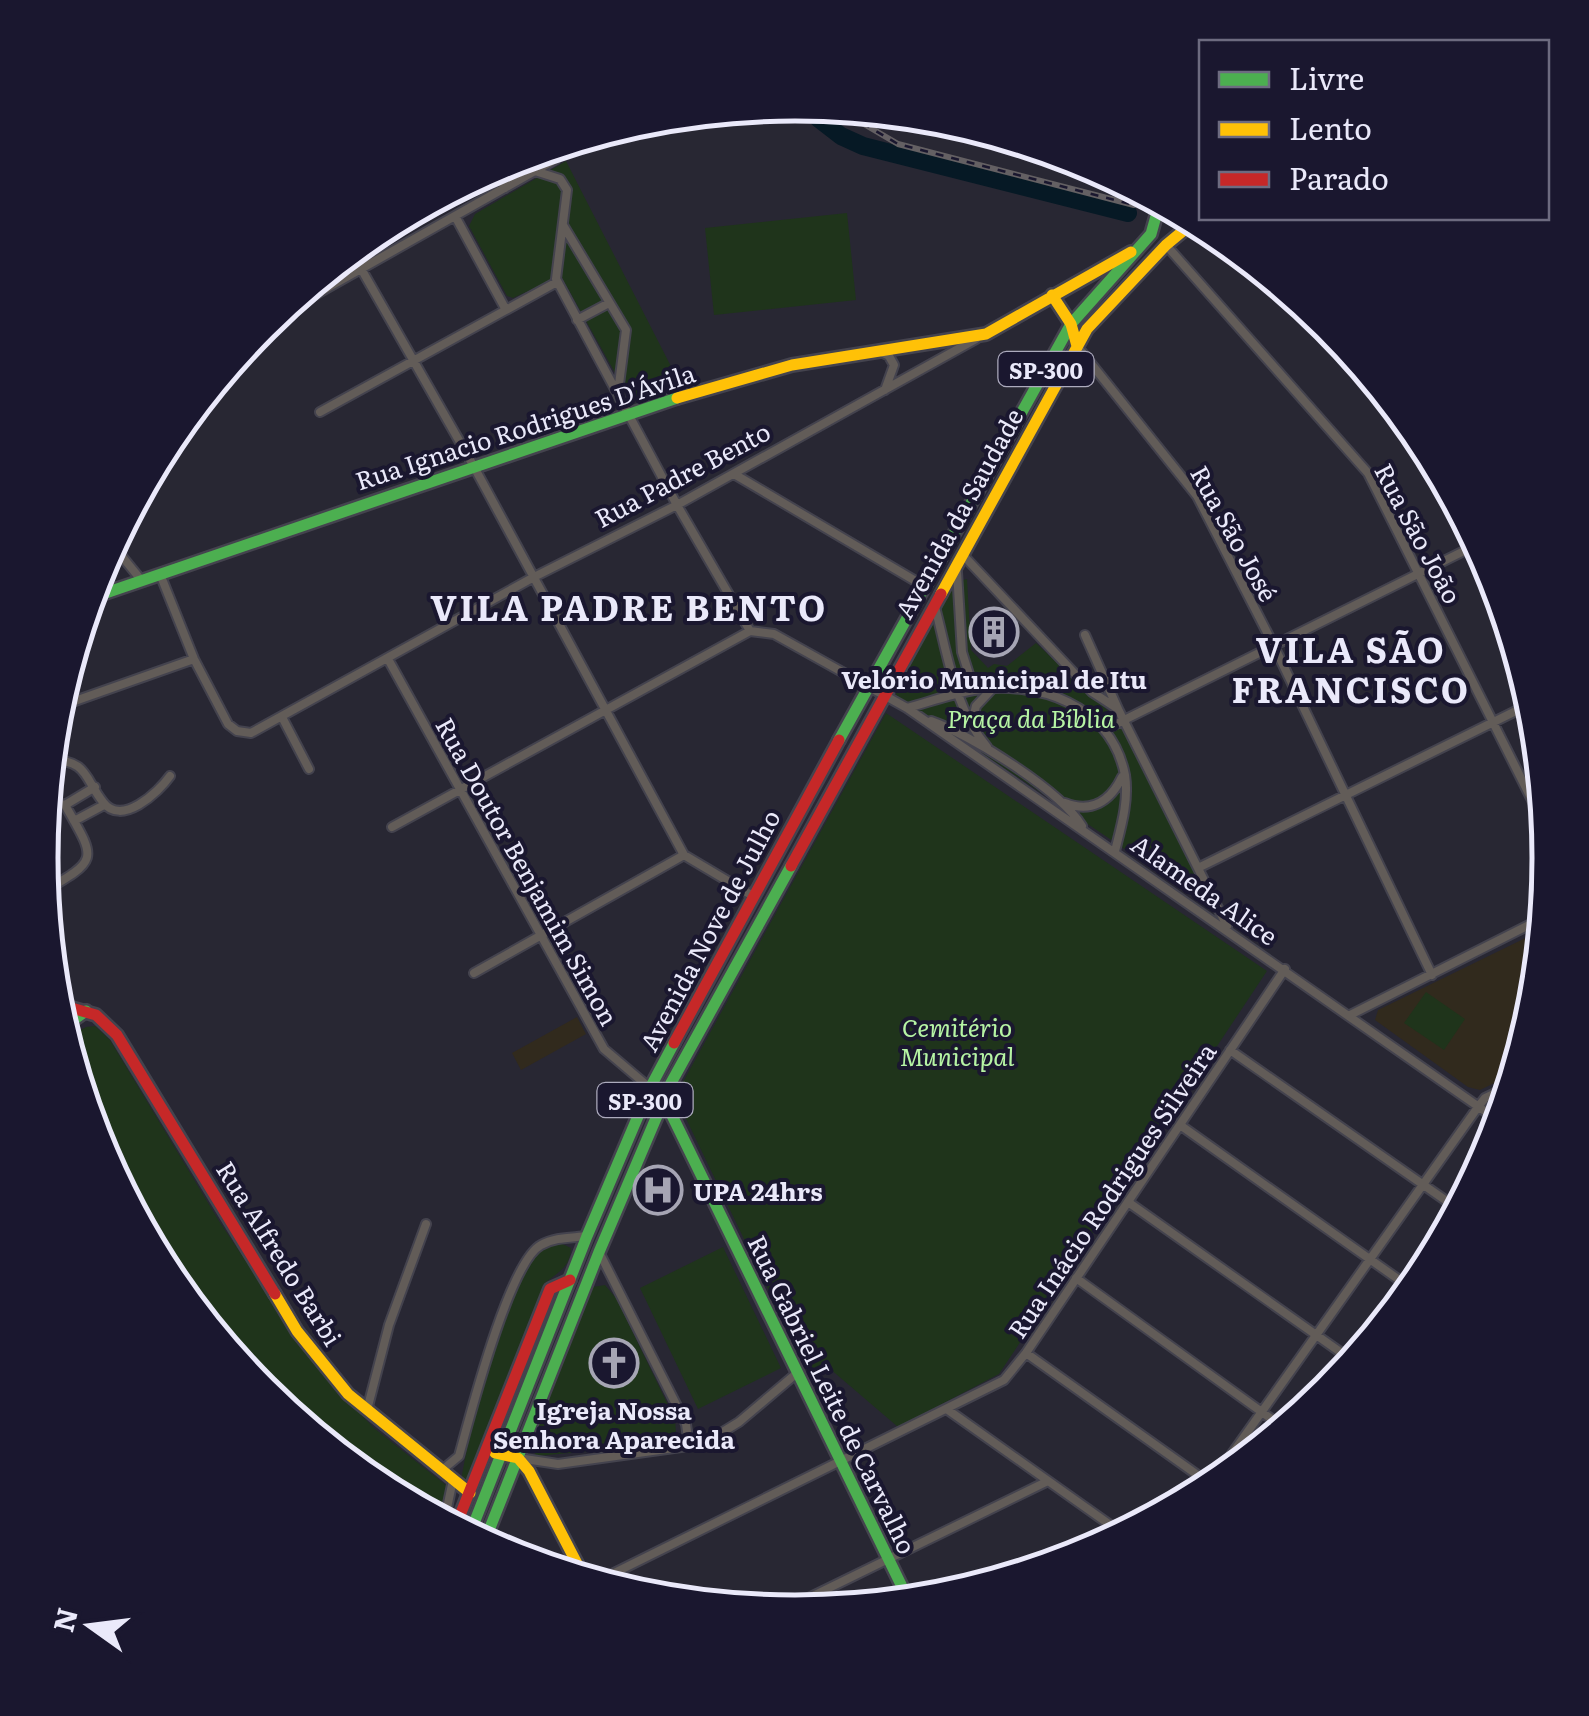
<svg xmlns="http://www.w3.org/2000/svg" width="1589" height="1716" viewBox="0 0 1589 1716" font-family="Literata,serif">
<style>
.education{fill:#312a1d}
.green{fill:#1f341b}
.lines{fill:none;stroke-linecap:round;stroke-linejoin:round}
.river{stroke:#061925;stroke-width:18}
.street-casing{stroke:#44434e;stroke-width:12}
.fast-casing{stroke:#44434e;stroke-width:16}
.slow-casing{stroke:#44434e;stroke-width:16}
.jam-casing{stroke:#44434e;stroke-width:16}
.street{stroke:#625c58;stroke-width:8}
.fast{stroke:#4caf50;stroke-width:11}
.slow{stroke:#ffc107;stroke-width:11}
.jam{stroke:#c62828;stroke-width:11}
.rail-casing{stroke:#646063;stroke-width:6}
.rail{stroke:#1a172f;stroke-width:2.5;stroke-dasharray:8;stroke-linecap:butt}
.labels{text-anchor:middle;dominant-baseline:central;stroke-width:8;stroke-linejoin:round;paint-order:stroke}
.shield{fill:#1a172f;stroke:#acaabd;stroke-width:2.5}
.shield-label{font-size:22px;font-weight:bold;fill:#eae9fa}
.street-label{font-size:25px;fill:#eae9fa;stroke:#1a172f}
.poi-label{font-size:25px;font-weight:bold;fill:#eae9fa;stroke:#1a172f}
.park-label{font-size:25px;font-style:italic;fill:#b6f4a4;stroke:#1a172f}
.district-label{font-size:35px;font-weight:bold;letter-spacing:2.5px;fill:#eae9fa;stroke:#1a172f}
.rim{fill:none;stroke:#eae9fa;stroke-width:5}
</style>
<rect width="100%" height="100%" fill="#282733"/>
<path class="education" d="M1542,930L1534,1006L1513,1074L1480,1090L1468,1087L1375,1020L1378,1010Z
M577,1017L586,1034L521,1070L512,1053Z"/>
<path class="green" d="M566,161L680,384L629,398L561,276L513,298L507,296L469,226L475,214Z
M847,213L856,300L714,315L705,228Z
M967,579L971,650L988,668L994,664L1007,666L1036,643L1107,710L1125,733L1202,888L1199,896L1193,895L896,695V686L953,583Z
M886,713L1267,971L999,1374L898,1427L829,1368L810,1376L677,1100L678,1091Z
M1426,992L1465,1019L1444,1050L1404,1023Z
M95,1026L110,1040L219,1221L320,1372L374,1428L447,1486L440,1520L375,1485L261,1391L167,1277L97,1146L65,1039L86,1027Z
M558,1242L571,1248C570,1268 558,1272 544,1284L467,1482L462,1476C470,1430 505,1271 542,1247C547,1244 553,1244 558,1242Z
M723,1247L781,1368L698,1409L640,1288Z
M605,1285L616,1298L675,1419L676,1434L665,1444L537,1456L532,1450L533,1439L588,1294L593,1287Z"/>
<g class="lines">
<path class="river" d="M805,105L808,108
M819,119L841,136L863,146L1128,213"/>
<g class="street-casing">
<path id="street" d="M493,168L505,188
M535,171L560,179L567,190L556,279L677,505L750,631
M455,216L506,310
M563,225L626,330L618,392
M1166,245L1368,473L1546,828
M351,251L473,465L684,855L753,896
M281,314L556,159
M577,320L609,303
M1077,346L1197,496L1274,646L1432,975
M881,352L889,356L894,365L885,390
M320,412L557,282
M734,474L924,586
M111,543L142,581
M962,554L1092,692L1118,709
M957,572L962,652L974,690
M160,574L194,659L228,724L237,731L251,733L534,577L677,505L976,339
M935,607C948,655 954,708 987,747
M750,631L774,634L907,708L1499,1121
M1085,635L1118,709L1227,926
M388,659L604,1049L650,1088
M55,708L194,659
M907,708C929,702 951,694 974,690C1037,680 1111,704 1125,775C1129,801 1121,827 1115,851
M282,717L309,769
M931,721C971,735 1060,790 1082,826
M972,723L976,706L992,689
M1104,730L1478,544
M50,760C88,760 84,778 103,802C121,827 158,793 170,776
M1065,803C1091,813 1110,802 1122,777
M65,805L95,787
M74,821L104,805
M392,827L750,631
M1198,868L1532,703
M43,892C99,859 97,861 65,805L46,800
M474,973L684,855
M1350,1015L1543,918
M1230,1050L1458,1209
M1180,1125L1412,1289
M1128,1202L1353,1361
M599,1252L686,1424L689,1446
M1076,1278L1284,1428
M1026,1353L1213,1486
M367,1410L389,1325L426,1224
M948,1410L1123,1534
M518,1458L558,1464L703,1444L739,1422L797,1373
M441,1471L459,1456C470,1416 509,1262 541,1245C555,1237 572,1238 587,1236
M1207,1489L1478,1107L1485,1098L1510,1086
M444,1522L453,1480
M596,1582L1004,1380L1026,1353L1285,969
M823,1591L832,1609
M782,1611L1048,1481"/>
</g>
<g class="fast-casing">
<path id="fast" d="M1207,227L1222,238
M88,599L677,398
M839,740L1071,324L1151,234L1160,202
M62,1028L86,1011
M664,1099L909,1601
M469,1536L587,1236L650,1088L674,1043
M484,1543L599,1252L671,1083L791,866"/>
</g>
<g class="slow-casing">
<path id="slow" d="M1052,295L1071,324L1077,346
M677,398L792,365L986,334L1131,252
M941,594L1087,329L1166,245L1195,221
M275,1294L297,1331L348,1394L470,1493
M495,1453L518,1458L529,1471L585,1579"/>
</g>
<g class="jam-casing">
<path id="jam" d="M791,866L941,594
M54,1003L96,1015L117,1035L275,1294
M674,1043L839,740
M455,1528L550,1289L570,1280"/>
</g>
<use href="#street" class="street"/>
<use href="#fast" class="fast"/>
<use href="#slow" class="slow"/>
<use href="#jam" class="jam"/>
<g class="rail-casing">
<path id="rail" d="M835,107L898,144L1134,205"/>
</g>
<use href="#rail" class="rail"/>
</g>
<defs>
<g id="building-ring" transform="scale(2.5)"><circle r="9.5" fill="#1a172f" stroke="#a6a5b4" stroke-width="1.5"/><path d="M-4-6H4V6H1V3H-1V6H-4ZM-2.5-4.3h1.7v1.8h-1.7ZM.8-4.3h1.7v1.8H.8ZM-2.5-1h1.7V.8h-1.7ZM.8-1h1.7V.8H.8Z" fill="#a6a5b4"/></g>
<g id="hospital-ring" transform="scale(2.5)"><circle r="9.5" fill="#1a172f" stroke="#a6a5b4" stroke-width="1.5"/><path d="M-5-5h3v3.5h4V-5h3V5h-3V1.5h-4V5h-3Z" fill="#a6a5b4"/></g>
<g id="church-ring" transform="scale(2.5)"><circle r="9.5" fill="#1a172f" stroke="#a6a5b4" stroke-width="1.5"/><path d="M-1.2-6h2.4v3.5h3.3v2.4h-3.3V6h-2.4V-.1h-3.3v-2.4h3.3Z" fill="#a6a5b4"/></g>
</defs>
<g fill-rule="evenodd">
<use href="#building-ring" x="994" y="632"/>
<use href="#hospital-ring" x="658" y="1190"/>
<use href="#church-ring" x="614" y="1363"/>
</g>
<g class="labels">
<g class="shield">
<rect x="998.5" y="352" width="95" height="34" rx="8"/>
<rect x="597.5" y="1083" width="95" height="34" rx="8"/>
</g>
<g class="shield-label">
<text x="1046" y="369">SP-300</text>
<text x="645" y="1100">SP-300</text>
</g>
<g class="street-label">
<text transform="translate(525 426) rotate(-18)">Rua Ignacio Rodrigues D'Ávila</text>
<text transform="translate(682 474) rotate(-28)">Rua Padre Bento</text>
<text transform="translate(958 513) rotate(-61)">Avenida da Saudade</text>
<text transform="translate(1235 533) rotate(61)">Rua São José</text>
<text transform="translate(1419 533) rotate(62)">Rua São João</text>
<text transform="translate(528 871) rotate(61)">Rua Doutor Benjamim Simon</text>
<text transform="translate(1205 889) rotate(35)">Alameda Alice</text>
<text transform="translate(709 930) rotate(-62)">Avenida Nove de Julho</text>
<text transform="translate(1111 1190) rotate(-56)">Rua Inácio Rodrigues Silveira</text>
<text transform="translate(280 1253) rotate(58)">Rua Alfredo Barbi</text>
<text transform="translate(833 1394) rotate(64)">Rua Gabriel Leite de Carvalho</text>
</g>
<g class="poi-label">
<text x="994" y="678">Velório Municipal de Itu</text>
<text x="693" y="1190" text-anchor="start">UPA 24hrs</text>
<text x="614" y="1409">Igreja Nossa<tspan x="614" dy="29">Senhora Aparecida</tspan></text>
</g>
<g class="park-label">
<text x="1031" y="717">Praça da Bíblia</text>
<text x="957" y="1026">Cemitério<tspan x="957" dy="29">Municipal</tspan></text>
</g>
<g class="district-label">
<text x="629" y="606">VILA PADRE BENTO</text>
<text x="1351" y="648">VILA SÃO<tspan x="1351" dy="40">FRANCISCO</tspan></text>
</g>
</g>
<path d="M0 0H1589V1716H0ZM58 858a737 737 0 1 1 1474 0a737 737 0 1 1-1474 0Z" fill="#1a172f" fill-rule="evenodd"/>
<path class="rim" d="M58 858a737 737 0 1 1 1474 0a737 737 0 1 1-1474 0Z"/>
<rect x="1199" y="40" width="350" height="180" fill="#1a172f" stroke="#6d6b80" stroke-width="2.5"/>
<rect x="1219" y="72" width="50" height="15" fill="#4caf50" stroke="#6d6b80" stroke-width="2.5"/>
<text x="1289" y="90" font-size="30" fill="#eae9fa">Livre</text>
<rect x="1219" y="122" width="50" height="15" fill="#ffc107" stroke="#6d6b80" stroke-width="2.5"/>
<text x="1289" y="140" font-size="30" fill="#eae9fa">Lento</text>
<rect x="1219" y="172" width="50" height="15" fill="#c62828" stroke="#6d6b80" stroke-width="2.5"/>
<text x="1289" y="190" font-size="30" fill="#eae9fa">Parado</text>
<g transform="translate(90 1626) rotate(284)" stroke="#1a172f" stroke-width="8" paint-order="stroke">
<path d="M0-8L18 38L0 25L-18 38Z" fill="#eae9fa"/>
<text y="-15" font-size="28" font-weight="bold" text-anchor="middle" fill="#eae9fa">N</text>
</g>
</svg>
